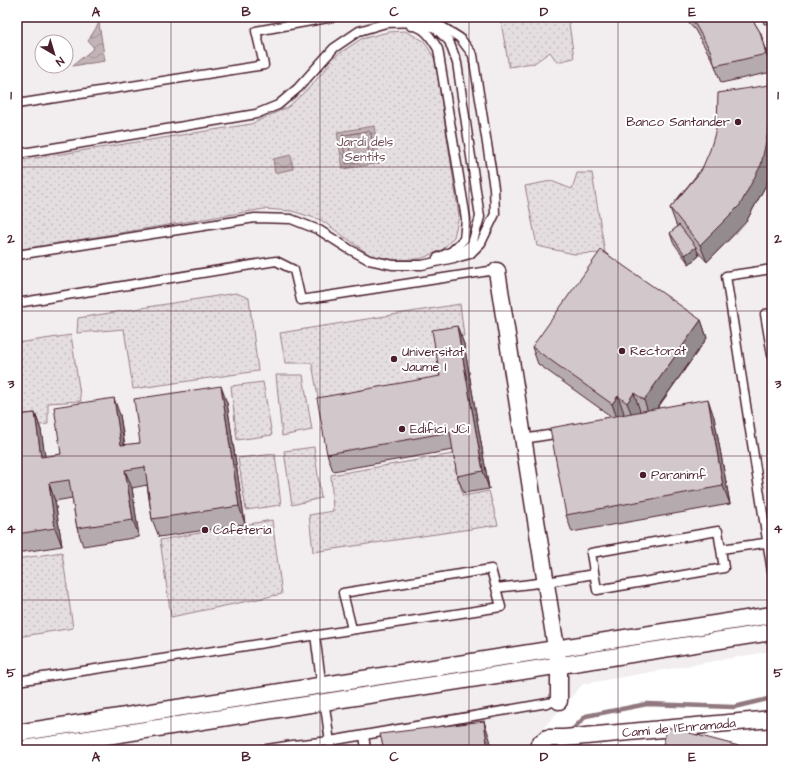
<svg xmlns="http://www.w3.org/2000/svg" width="789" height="767" viewBox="0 0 789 767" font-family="'Architects Daughter',sans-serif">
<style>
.built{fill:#f2eeef;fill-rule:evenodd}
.grass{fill:url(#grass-dots);stroke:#987e86}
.water{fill:url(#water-waves);stroke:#91787e}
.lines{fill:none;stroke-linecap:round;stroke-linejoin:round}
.shore{stroke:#7a5a63;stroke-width:1}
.stream{stroke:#91787e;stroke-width:4.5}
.lane-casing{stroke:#4a1f2b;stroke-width:11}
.street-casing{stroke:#4a1f2b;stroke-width:19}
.lane{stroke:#fff;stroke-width:8}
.street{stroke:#fff;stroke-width:16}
.wall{fill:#b5abaf;stroke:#4a1f2b}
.shaded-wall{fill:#938b8e;stroke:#4a1f2b}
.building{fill:#d2c7cb;stroke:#4a1f2b}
.grid{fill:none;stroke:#4a1f2b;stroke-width:1;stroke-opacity:0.55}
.poi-dot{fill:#4a1f2b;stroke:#fff;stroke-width:1.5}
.labels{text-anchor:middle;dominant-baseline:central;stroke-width:4;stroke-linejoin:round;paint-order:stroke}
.poi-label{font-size:13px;fill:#4a1f2b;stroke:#fff;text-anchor:start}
.park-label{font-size:13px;fill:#714f58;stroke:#fff}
.street-label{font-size:13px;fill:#4a1f2b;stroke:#fff}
.neatline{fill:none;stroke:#4a1f2b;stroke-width:1.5}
.grid-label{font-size:13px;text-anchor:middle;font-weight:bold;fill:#4a1f2b}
</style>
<defs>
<pattern id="grass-dots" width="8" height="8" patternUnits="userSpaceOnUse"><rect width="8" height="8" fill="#e5dee0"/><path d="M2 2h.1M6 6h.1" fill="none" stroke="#c6bec0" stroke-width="1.8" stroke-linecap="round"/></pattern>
<pattern id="water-waves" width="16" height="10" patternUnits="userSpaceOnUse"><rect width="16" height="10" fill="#c1b3b6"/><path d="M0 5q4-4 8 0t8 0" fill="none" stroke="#9f9194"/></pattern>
</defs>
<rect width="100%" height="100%" fill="#fff"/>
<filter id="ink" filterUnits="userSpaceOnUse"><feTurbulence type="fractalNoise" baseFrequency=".025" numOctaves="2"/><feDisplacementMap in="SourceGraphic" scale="8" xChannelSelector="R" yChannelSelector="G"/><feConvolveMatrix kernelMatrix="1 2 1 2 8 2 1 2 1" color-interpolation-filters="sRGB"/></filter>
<g filter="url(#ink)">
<path class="built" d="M17,17H772V651L583,684L524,750H17ZM42,42H66V66H42Z"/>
<path class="grass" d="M500,17H568L574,58L557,62L550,52L533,64L532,63L509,67Z
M405,31L424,41L435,59L459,216L454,237L442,250L420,259L395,260L370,255L321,220L292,211L264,209L17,250V161L251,124L288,107L311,86L337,55L361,39L388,32Z
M577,173H592L605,253L574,254L537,246L525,186L551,181L572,189Z
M236,293L249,298L258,371L133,389L124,329L77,333L78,318Z
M460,304L464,336L436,342L440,381L319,403L312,363H285L280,333Z
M71,335L81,401L48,403V424L17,428V343Z
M276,375H303L312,430L282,436Z
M263,382L272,435L237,440L231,386Z
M314,447L321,498L292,505L284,451Z
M275,454L281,505L246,510L238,458Z
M453,454L463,496L489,491L498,525L313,552L309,515L333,511L331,475Z
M272,520L282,594L171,617L160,540Z
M62,552L73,628L17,637V559Z"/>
<path class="water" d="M99,23L105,61L72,66L94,48L88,41Z
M374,126L380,163L343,169L337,132Z
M291,155L293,169L275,173L273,159Z"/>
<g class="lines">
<path class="shore" d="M369,131L371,133L374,159L346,164L342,136Z
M364,137L367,138L369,155L351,158L348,140Z"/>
<path class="stream" d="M569,733L586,716L647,704L734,707L772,698
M554,750L560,743"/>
<g class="lane-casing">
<path id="lane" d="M429,24H438L460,38L473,55L494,188L495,214L481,243L470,254L459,257
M411,26C425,26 432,39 438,49L466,219L464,239L452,251L437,258
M17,104L264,65L256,31L333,17
M17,154L256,114L278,105L298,88L334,48L359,31L386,23L416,22L435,28L449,41L457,63L480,217L472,244L454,258L422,265H393L369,260L349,249L319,230L291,219L255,218L17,255
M772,269L726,276L772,572
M17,303L276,261L294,270L301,300L489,271H497
M772,313L765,314L772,355
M523,439L561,433
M718,531L724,568L597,590L591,553Z
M721,549L772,542
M496,588L547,582L594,574
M315,635L322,688
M17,681L501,607L491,569L343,593L352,629
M324,699L331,750
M364,735L366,750
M261,750L293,745L330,741L559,701"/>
</g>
<g class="street-casing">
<path id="street" d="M497,271L556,648L559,666V701
M17,733L772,615
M539,744L547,738H564L772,719
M17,750L772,632"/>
</g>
<use href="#lane" class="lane"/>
<use href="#street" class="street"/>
</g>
<path class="wall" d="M683,17H751L760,32L766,49L772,72L721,83L714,63L695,30Z
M762,17H772V23L764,24Z
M769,85L772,93V160L767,183L746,222L707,262L697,251L699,256L689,264L673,242L670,233L677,227L670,208Z
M701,320L707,338L657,409L714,417L730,504L572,532L566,515L612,417L538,364L532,347Z
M457,326L464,344L489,489L464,493L457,476L453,450L333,471L327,454L440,376Z
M227,403L245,524L159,537L152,519L147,485L132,488L139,537L83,546L77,528L72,498L55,501L62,546L17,553V415L35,413L41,430L45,457L61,454L120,415L125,445L140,443Z"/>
<path class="shaded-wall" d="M760,32L766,49L772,71L766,54Z
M769,85L772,93V105Z
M772,113V160L767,183L746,222L707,262L700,245Z
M696,247L699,256L689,264L685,255Z
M701,320L707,338L650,418L644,400Z
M457,326L464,344L489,489L483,471Z
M221,386L227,403L245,524L239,506Z
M634,393L640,411L634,420L627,403Z
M618,396L624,413L618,421L612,404Z
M114,398L120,415L127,463L121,445Z
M708,399L714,417L730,504L723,486Z
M35,413L41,430L48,475L41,457Z
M125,470L132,488L139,537L133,520Z
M49,483L55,501L62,546L55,528Z
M484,721L490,739L492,750H488Z"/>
<path class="building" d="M691,17H751L760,32L766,54L715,66L710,50Z
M769,85L772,105V113L761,165L740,205L700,245L670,208L701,171L710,150L717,126L718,93Z
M679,225L696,247L685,255L670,233Z
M601,250L701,320L644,400L634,393L627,403L618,396L612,404L532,347Z
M457,326L483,471L457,476L450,432L327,454L317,398L440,376L432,330Z
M221,386L239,506L152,519L145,467L125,470L133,520L77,528L69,480L49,483L55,528L17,534V415L35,413L41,457L61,454L54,407L114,398L121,445L140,443L134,399Z
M708,399L723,486L566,515L550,428Z
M484,721L488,750H384L380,734Z
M667,727L754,750H662Z"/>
</g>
<path class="grid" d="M171,17V750M320,17V750M469,17V750M618,17V750M17,167H772M17,311H772M17,456H772M17,600H772"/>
<g class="poi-dot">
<circle cx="738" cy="122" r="4"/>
<circle cx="622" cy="351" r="4"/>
<circle cx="394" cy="359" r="4"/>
<circle cx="402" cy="429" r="4"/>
<circle cx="643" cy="475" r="4"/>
<circle cx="205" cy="530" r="4"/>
</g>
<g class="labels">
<g class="poi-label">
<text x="730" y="122" text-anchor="end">Banco Santander</text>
<text x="630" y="351">Rectorat</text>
<text x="402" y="352">Universitat<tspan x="402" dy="15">Jaume I</tspan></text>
<text x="410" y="429">Edifici JC1</text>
<text x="651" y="475">Paranimf</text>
<text x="213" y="530">Cafetería</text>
</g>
<g class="park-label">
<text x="365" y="142">Jardí dels<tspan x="365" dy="15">Sentits</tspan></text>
</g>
<g class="street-label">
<text transform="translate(679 728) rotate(-5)">Camí de l'Enramada</text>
</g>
</g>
<rect width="789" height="767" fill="none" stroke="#fff" stroke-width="44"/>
<g transform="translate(54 54) rotate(142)"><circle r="19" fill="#ffffff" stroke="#b7a5aa"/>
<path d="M0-3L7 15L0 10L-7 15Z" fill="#4a1f2b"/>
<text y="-6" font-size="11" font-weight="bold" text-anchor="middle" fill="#4a1f2b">N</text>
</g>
<rect x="22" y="22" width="745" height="723" class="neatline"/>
<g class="grid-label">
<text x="96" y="16">A</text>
<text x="246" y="16">B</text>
<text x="394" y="16">C</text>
<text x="544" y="16">D</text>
<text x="692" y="16">E</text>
<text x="11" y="99">1</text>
<text x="778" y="99">1</text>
<text x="11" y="243">2</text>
<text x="778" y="243">2</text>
<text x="11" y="388">3</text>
<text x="778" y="388">3</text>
<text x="11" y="533">4</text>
<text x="778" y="533">4</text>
<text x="11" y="677">5</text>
<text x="778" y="677">5</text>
<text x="96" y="761">A</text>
<text x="246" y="761">B</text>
<text x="394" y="761">C</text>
<text x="544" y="761">D</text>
<text x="692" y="761">E</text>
</g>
</svg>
